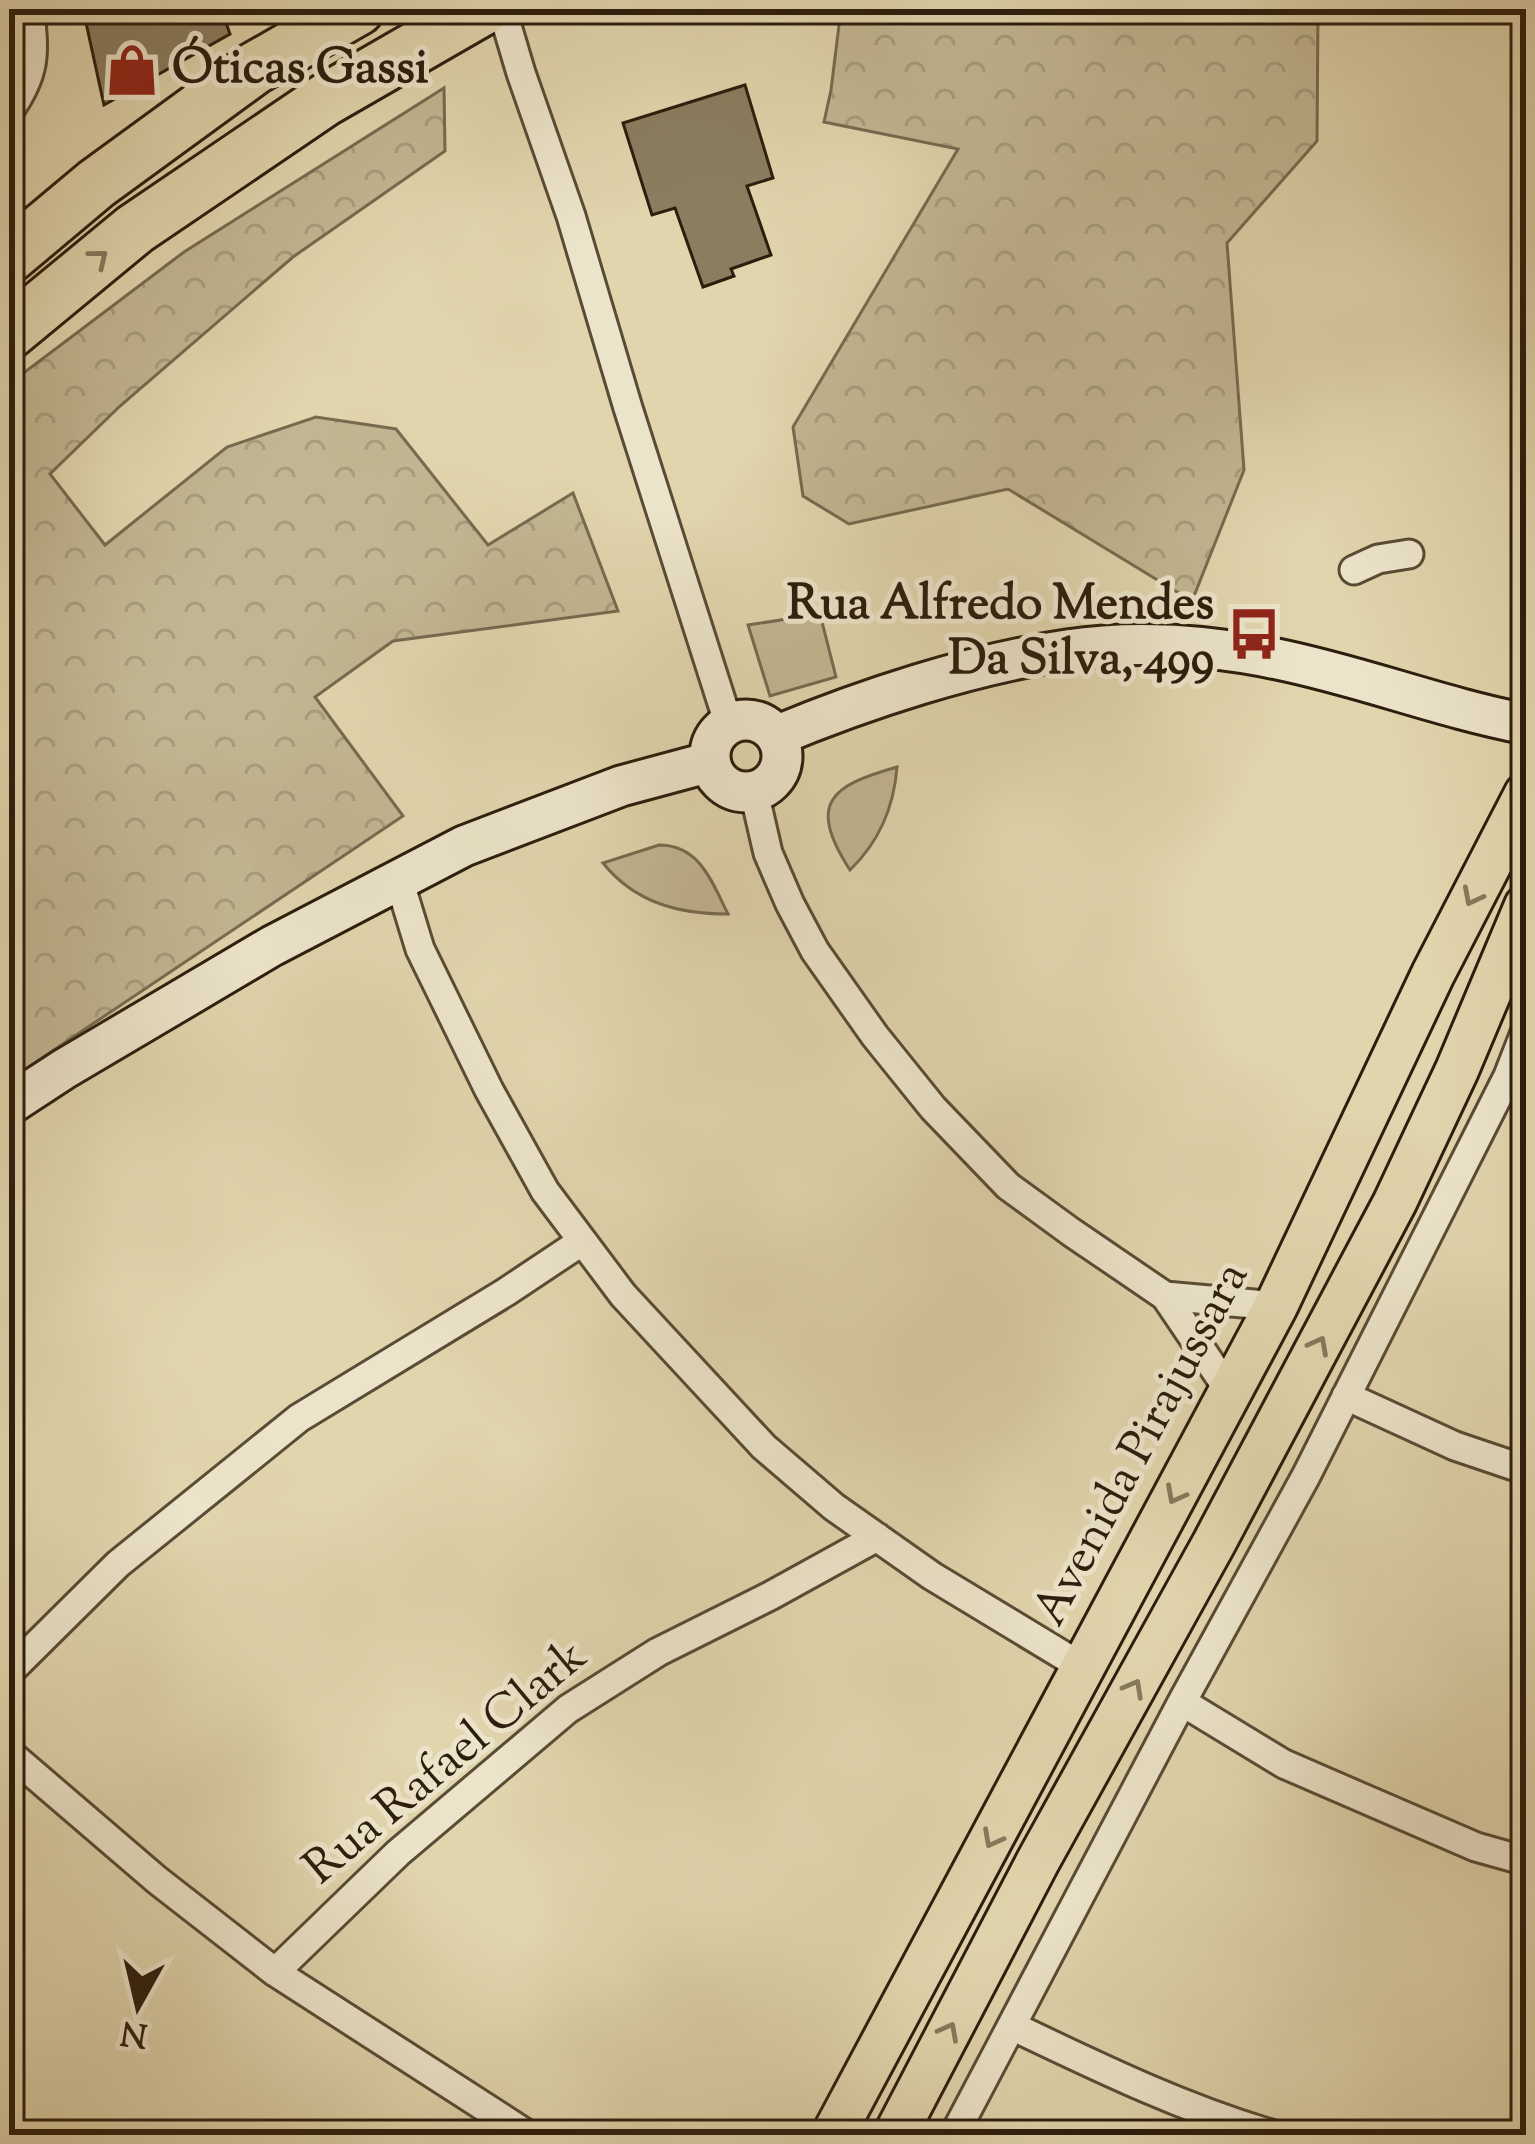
<svg xmlns="http://www.w3.org/2000/svg" width="1535" height="2144" viewBox="0 0 1535 2144" font-family="'Sorts Mill Goudy',serif">
<style>
.green{fill:#c2b692;stroke:#776a50;stroke-width:3}
.forest{fill:url(#forest-crowns);stroke:#776a50;stroke-width:3}
.building{fill:#8a7d60;stroke:#2c1d0d;stroke-width:3}
.lines{fill:none;stroke-linecap:round;stroke-linejoin:round}
.street-casing{stroke:#594b35;stroke-width:33}
.secondary-casing{stroke:#2c1d0d;stroke-width:45}
.primary-casing{stroke:#2c1d0d;stroke-width:48}
.highway-casing{stroke:#2c1d0d;stroke-width:57}
.street{stroke:#ece4ca;stroke-width:27}
.secondary{stroke:#ece4ca;stroke-width:39}
.primary{stroke:#e1d5ad;stroke-width:42}
.highway{stroke:#e1d5ad;stroke-width:51}
.oneway{stroke:#86795d}
.labels{text-anchor:middle;dominant-baseline:central;stroke-width:10;stroke-linejoin:round;paint-order:stroke}
.poi-label{font-size:48px;font-weight:bold;fill:#2c1d0d;stroke:#ece4ca;text-anchor:start}
.street-label{font-size:48px;fill:#2c1d0d;stroke:#ece4ca}
</style>
<defs>
<pattern id="forest-crowns" width="20" height="18" patternUnits="userSpaceOnUse" patternTransform="scale(3)"><rect width="20" height="18" fill="#c2b692"/><path d="M2 6a3 3 0 1 1 6 0M12 15a3 3 0 1 1 6 0" fill="none" stroke="#a79c7d"/></pattern>
</defs>
<rect width="100%" height="100%" fill="#e1d5ad"/>
<filter id="stains"><feTurbulence type="fractalNoise" baseFrequency=".00167" numOctaves="4"/><feColorMatrix values="0 0 0 0 .2 0 0 0 0 .09 0 0 0 0 .02 0 0 0 .5 -.17"/></filter>
<radialGradient id="worn" r=".72"><stop offset=".6" stop-color="#630" stop-opacity="0"/><stop offset="1" stop-color="#630" stop-opacity=".3"/></radialGradient>
<path class="green" d="M820,614L836,677L770,696L748,625Z
M897,767C894,807 879,842 850,870C807,803 830,786 897,767Z
M659,845C700,845 712,882 728,914C679,914 635,903 603,863Z"/>
<path class="forest" d="M841,9H1318L1317,141L1227,243L1244,470L1192,601L1008,489L849,524L803,496L793,427L958,149L824,122L831,90Z
M444,88L445,151L293,257L120,406L50,474L105,545L227,447L316,417L396,429L488,545L573,493L618,611L393,641L315,697L403,816L9,1080V384L184,252Z"/>
<path class="building" d="M83,9H221L230,34L104,105Z
M745,85L773,178L747,186L771,255L731,269L734,276L703,287L675,208L652,215L623,123Z"/>
<g class="lines">
<g class="street-casing">
<path id="street" d="M502,9L521,73L571,216L628,408L729,725
M9,111C35,75 36,52 29,9
M1354,570L1378,559L1409,554
M754,792L768,853L790,904L815,951L875,1036L933,1108L1008,1186L1071,1232L1165,1296L1230,1392
M399,880L420,949L489,1090L545,1191L623,1295L764,1447L834,1507L932,1576L1084,1668
M1165,1296L1276,1306
M1346,1396L1455,1446L1526,1470
M9,1672L118,1564L299,1418L506,1292L581,1242
M1182,1702L1284,1764L1476,1847L1526,1861
M9,1753L157,1880L275,1972L528,2135
M275,1972L398,1853L568,1709L658,1652L770,1596L877,1537
M1012,2026C1098,2067 1182,2108 1274,2135
M954,2135L1182,1702L1306,1476L1508,1076L1526,1030"/>
</g>
<g class="secondary-casing">
<path id="secondary" d="M710 756a36 36 0 1 1 72 0a36 36 0 1 1-72 0Z
M776,736C865,699 971,664 1067,650C1135,640 1209,645 1277,659C1361,676 1442,708 1526,724
M9,1105L64,1069L272,946L464,846L621,786L710,762"/>
</g>
<g class="primary-casing">
<path id="primary" d="M833,2135L1276,1306L1433,974L1526,794
M895,2135L1038,1861L1214,1543L1395,1202L1457,1070L1526,906"/>
</g>
<g class="highway-casing">
<path id="highway" d="M9,257L96,184L255,68L358,9
M9,333L135,229L325,100L483,9"/>
</g>
<use href="#street" class="street"/>
<use href="#secondary" class="secondary"/>
<use href="#primary" class="primary"/>
<use href="#highway" class="highway"/>
</g>
<defs><path id="oneway-chevron" d="M-2-3.5L2.5 0L-2 3.5" fill="none" stroke-width="1.6" stroke-linecap="round" stroke-linejoin="round" transform="scale(3)"/></defs>
<g class="oneway">
<use href="#oneway-chevron" transform="translate(99 258) rotate(-39)"/>
<use href="#oneway-chevron" transform="translate(1472 897) rotate(117)"/>
<use href="#oneway-chevron" transform="translate(1319 1345) rotate(-62)"/>
<use href="#oneway-chevron" transform="translate(1175 1495) rotate(118)"/>
<use href="#oneway-chevron" transform="translate(1134 1688) rotate(-61)"/>
<use href="#oneway-chevron" transform="translate(992 1839) rotate(118)"/>
<use href="#oneway-chevron" transform="translate(949 2031) rotate(-62)"/>
</g>
<defs>
<g id="shop-bare" transform="scale(4.14)"><path d="M-5-2.5h2.3a2.7 3.5 0 0 1 5.4 0H5L5.5 6h-11ZM-1.5-2.5h3a1.5 2.3 0 0 0-3 0Z" fill="#8f2418" stroke="#ece4ca" stroke-width="2.5" paint-order="stroke"/></g>
<g id="bus-bare" transform="scale(4.14)"><path d="M-5-6H5V4H4V6H2V4H-2V6H-4V4H-5ZM-3.5-4V0h7V-4ZM-3.5 1.2v1.5H-2V1.2ZM2 1.2v1.5H3.5V1.2Z" fill="#8f2418" stroke="#ece4ca" stroke-width="2.5" paint-order="stroke"/></g>
</defs>
<g fill-rule="evenodd">
<use href="#shop-bare" x="132" y="70"/>
<use href="#bus-bare" x="1254" y="634"/>
</g>
<g class="labels">
<g class="poi-label">
<text x="172" y="70">Óticas Gassi</text>
<text x="1214" y="606" text-anchor="end">Rua Alfredo Mendes<tspan x="1214" dy="55">Da Silva, 499</tspan></text>
</g>
<g class="street-label">
<text transform="translate(1143 1445) rotate(-62)">Avenida Pirajussara</text>
<text transform="translate(447 1764) rotate(-40)">Rua Rafael Clark</text>
</g>
</g>
<rect width="1535" height="2144" fill="none" stroke="#e1d5ad" stroke-width="48"/>
<rect x="12" y="12" width="1511" height="2120" fill="none" stroke="#2c1d0d" stroke-width="6"/>
<rect x="24" y="24" width="1487" height="2096" fill="none" stroke="#2c1d0d" stroke-width="3"/>
<g transform="translate(138 2006) rotate(188)" stroke="#ece4ca" stroke-width="9" paint-order="stroke">
<path d="M0-9L21 45L0 30L-21 45Z" fill="#2c1d0d"/>
<text y="-18" font-size="33" font-weight="bold" text-anchor="middle" fill="#2c1d0d">N</text>
</g>
<rect width="100%" height="100%" filter="url(#stains)"/>
<rect width="100%" height="100%" fill="url(#worn)"/>
</svg>
